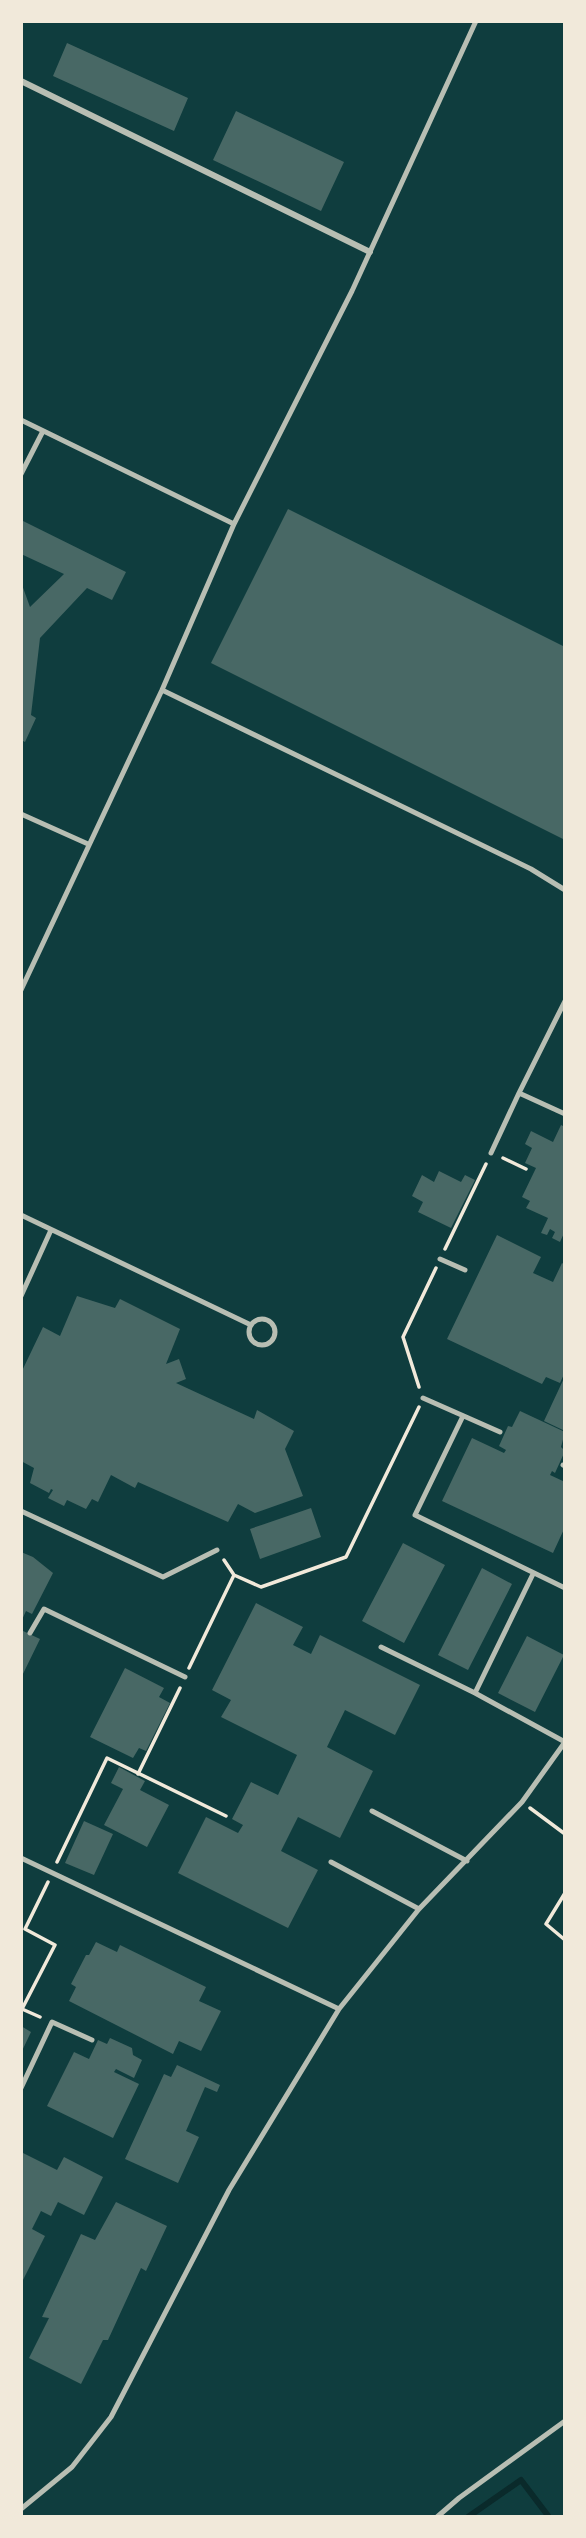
<svg xmlns="http://www.w3.org/2000/svg" width="586" height="2538" viewBox="0 0 586 2538" font-family="'Titillium Web',sans-serif">
<style>
.lines{fill:none;stroke-linecap:round;stroke-linejoin:round}
.stream{stroke:#0a2a2b;stroke-width:6}
.building{fill:#486865}
.path{stroke:#f1e9da;stroke-width:3.5}
.service{stroke:#b8beb3;stroke-width:5}
.pedestrian{stroke:#b8beb3;stroke-width:6}
</style>
<rect width="100%" height="100%" fill="#0f3d3e"/>
<g class="lines">
<path class="stream" d="M468,2517L521,2480L549,2517"/>
</g>
<path class="building" d="M67,43L188,98L174,131L53,76Z
M236,111L344,162L321,211L213,160Z
M288,509L565,647V840L211,663Z
M21,520L126,572L112,600L87,588L40,638L31,715L36,718L25,742L21,740V582L30,607L64,574L21,554Z
M561,1125L565,1127V1231L560,1242L552,1238L555,1232L550,1229L547,1235L541,1233L548,1218L526,1208L530,1201L522,1197L536,1168L525,1163L532,1148L525,1144L531,1131L553,1142Z
M439,1171L461,1182L465,1175L475,1180L451,1228L418,1212L423,1202L412,1196L422,1175L434,1182Z
M497,1235L541,1257L533,1273L553,1282L562,1263L565,1265V1372L560,1383L546,1377L542,1384L447,1339Z
M77,1296L115,1308L120,1299L180,1329L166,1364L179,1359L186,1379L176,1383L254,1419L257,1410L294,1431L285,1449L303,1496L255,1513L238,1504L228,1522L138,1482L135,1488L111,1475L98,1502L92,1499L86,1509L67,1500L64,1506L48,1498L53,1490L51,1489L49,1493L30,1483L34,1468L21,1461V1373L43,1327L60,1336Z
M565,1376V1431L544,1421Z
M520,1411L565,1432L561,1447L565,1451L555,1473L552,1471L550,1475L565,1482V1527L553,1553L442,1501L472,1438L504,1453L506,1450L499,1446L508,1426L512,1427Z
M311,1508L321,1537L260,1559L250,1529Z
M403,1543L445,1565L404,1643L362,1621Z
M21,1552L33,1557L53,1573L32,1614L26,1611L21,1622Z
M482,1568L512,1584L468,1670L438,1655Z
M256,1603L303,1627L293,1645L311,1654L320,1635L420,1685L395,1735L345,1710L327,1747L373,1771L340,1838L298,1817L281,1851L318,1870L288,1928L178,1873L206,1817L238,1833L243,1825L232,1819L251,1782L278,1795L297,1755L221,1717L231,1700L212,1690Z
M21,1630L40,1639L21,1678Z
M527,1636L564,1655L535,1712L498,1693Z
M125,1668L164,1688L159,1697L170,1703L146,1751L139,1748L133,1758L90,1737Z
M119,1767L145,1781L140,1790L169,1805L147,1847L104,1825L123,1789L111,1783Z
M84,1821L113,1834L94,1875L65,1863Z
M96,1942L117,1952L120,1945L206,1987L199,2001L221,2011L201,2051L179,2041L173,2054L69,2001L76,1987L71,1984L86,1955H89Z
M21,2026L31,2032L21,2053Z
M110,2038L132,2048L133,2055L142,2060L134,2078L116,2069L114,2072L139,2084L113,2138L47,2106L74,2052L89,2059L98,2040L107,2044Z
M177,2065L220,2085L217,2092L205,2087L186,2131L199,2137L178,2183L125,2159L164,2074L171,2077Z
M21,2152L57,2170L64,2157L103,2177L84,2215L58,2202L51,2216L41,2211L32,2229L45,2236L21,2284Z
M116,2202L167,2226L146,2271L141,2268L108,2340H103L81,2384L29,2358L49,2318L42,2317L81,2234L95,2240Z"/>
<g class="lines">
<path class="path" d="M503,1158L526,1169
M445,1249L486,1164
M419,1387L403,1337L436,1268
M224,1560L234,1575L261,1587L346,1557L419,1407
M189,1668L234,1575
M138,1774L180,1688
M530,1808L565,1834
M57,1862L107,1758L226,1816
M565,1893L546,1924L565,1940
M40,2017L22,2009L55,1945L25,1929L48,1882"/>
<path class="service" d="M21,420L234,524
M21,474L43,431
M162,690L531,869L565,890
M21,814L88,844
M21,990L162,690L234,524L352,291L476,21
M565,1001L519,1093L565,1114
M491,1153L519,1093
M21,1215L251,1325
M440,1259L465,1270
M21,1296L51,1230
M249 1332a13 13 0 1 1 26 0a13 13 0 1 1-26 0Z
M423,1398L500,1432
M463,1416L415,1515L565,1588
M563,1465L565,1466
M21,1511L163,1577L217,1550
M30,1633L44,1609L185,1677
M381,1647L475,1693L565,1742
M475,1693L533,1574
M372,1811L467,1861
M21,1858L339,2009
M331,1862L419,1909
M21,2088L52,2022L92,2040
M21,2509L72,2467L111,2417L229,2190L339,2009L419,1909L522,1802L565,1742
M437,2517L459,2498L565,2421"/>
<path class="pedestrian" d="M21,81L370,252"/>
</g>
<rect width="586" height="2538" fill="none" stroke="#f1e9da" stroke-width="46"/>
</svg>
